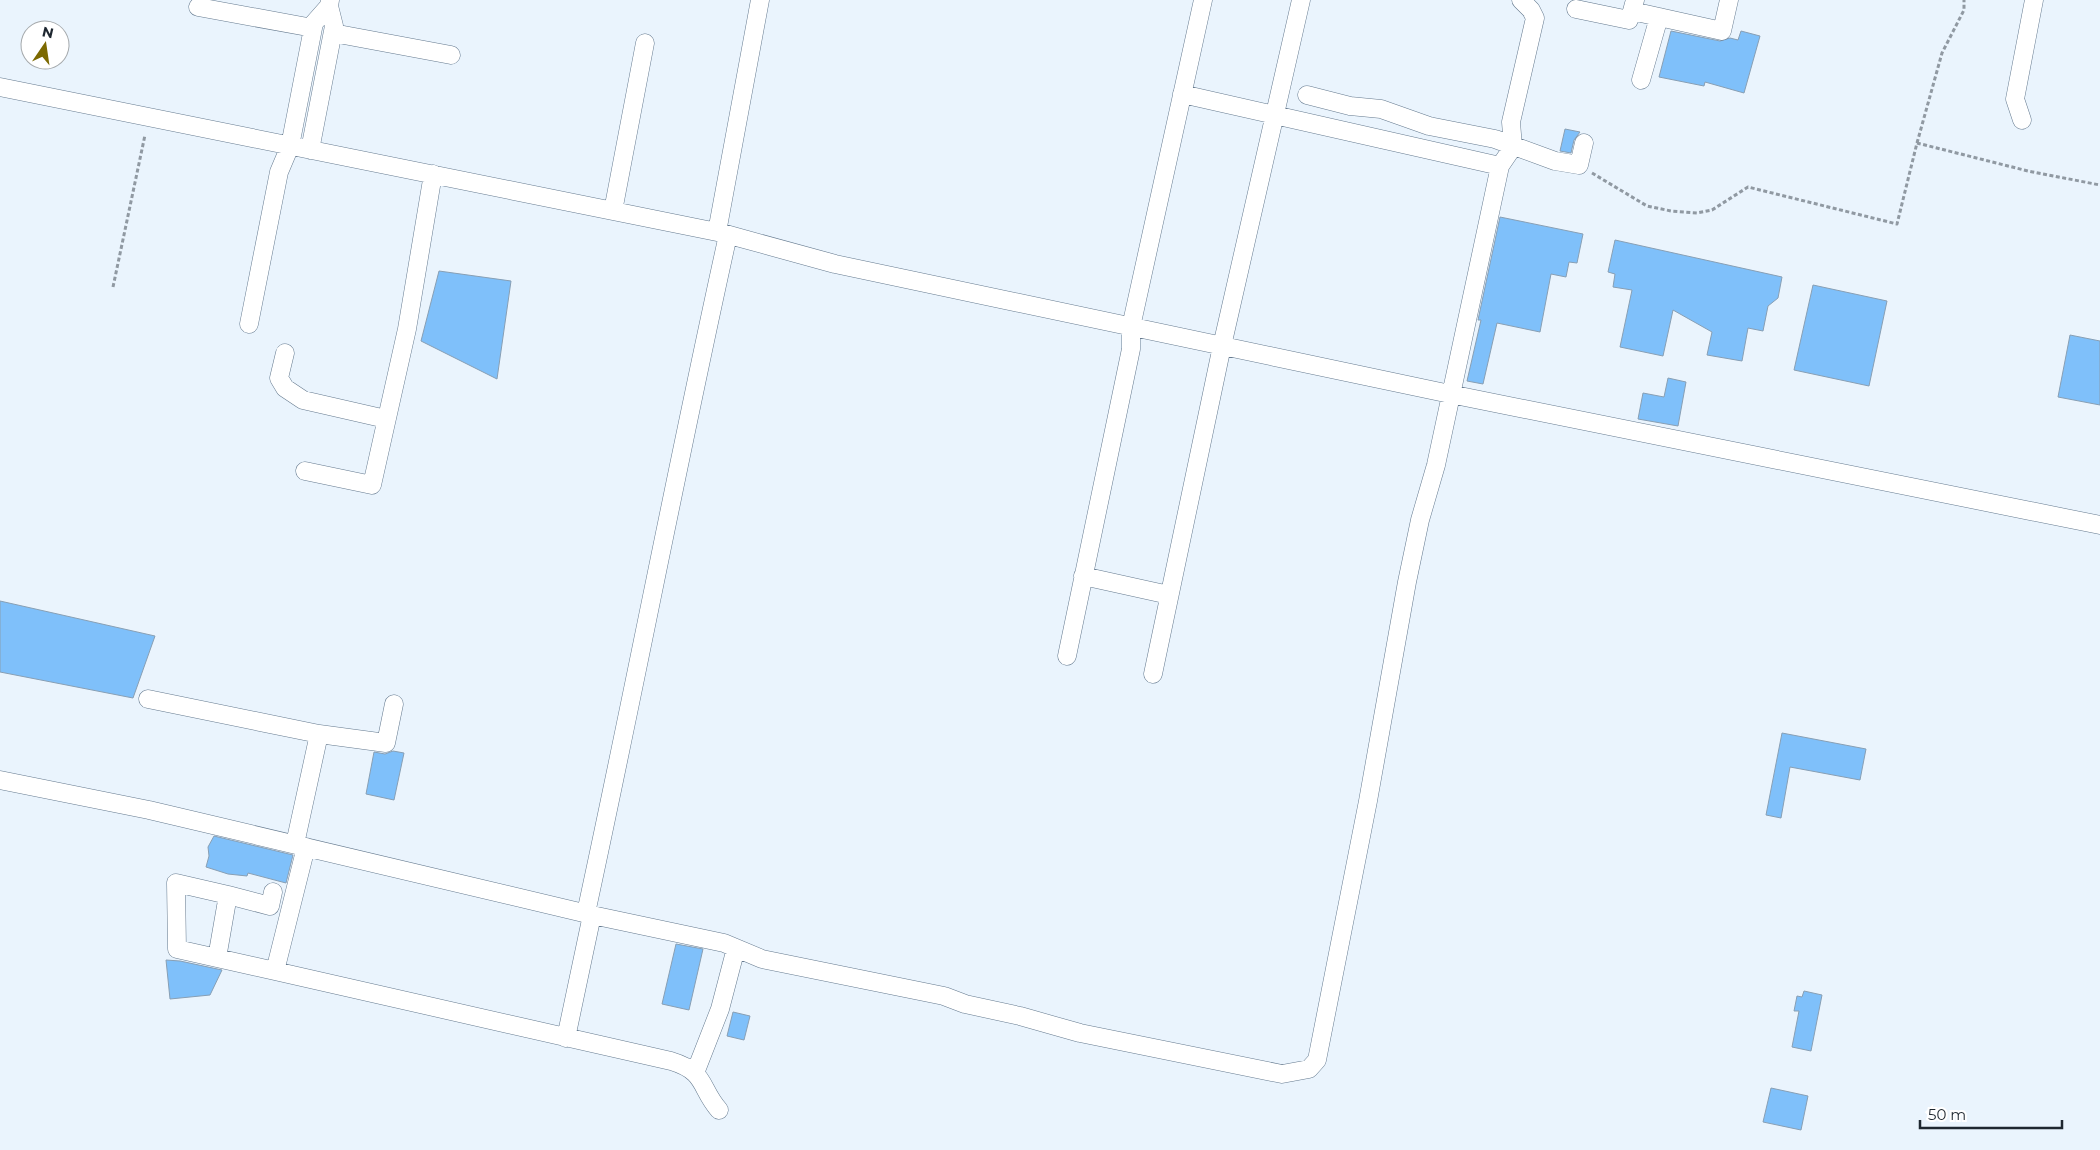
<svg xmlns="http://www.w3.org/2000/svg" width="2100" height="1150" viewBox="0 0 2100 1150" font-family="Montserrat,sans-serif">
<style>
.building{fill:#7fc0fa;stroke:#889fb4}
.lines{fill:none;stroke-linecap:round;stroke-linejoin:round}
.minor-casing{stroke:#657a8f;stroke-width:19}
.path{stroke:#9099a2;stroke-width:3;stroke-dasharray:4 2.5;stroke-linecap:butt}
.minor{stroke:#fff;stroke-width:18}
</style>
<rect width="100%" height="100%" fill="#eaf4fd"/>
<path class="building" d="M1671,31L1720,41L1730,38L1738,40L1741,31L1760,36L1744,93L1705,82L1704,86L1659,77Z
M1565,129L1580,132L1574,140L1571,153L1560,151Z
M1500,217L1583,234L1577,263L1569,262L1566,277L1551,274L1540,332L1497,323L1483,384L1467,381L1481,320H1478Z
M1615,240L1782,277L1778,298L1768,306L1763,331L1748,328L1742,361L1707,355L1712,332L1673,310L1663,356L1620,347L1632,290L1613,287L1615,274L1608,272Z
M439,271L511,281L497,379L421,341Z
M1813,285L1887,301L1869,386L1794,370Z
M2070,335L2100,341V405L2058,397Z
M1668,378L1686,382L1678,426L1638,419L1643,393L1664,397Z
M0,601L155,636L133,698L0,672Z
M1782,733L1866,749L1860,780L1790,767L1781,818L1766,815Z
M393,751L404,753L394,800L366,794L374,752L385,754Z
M214,836L293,855L286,883L248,873L247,876L228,874L206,867L209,856L208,847Z
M676,944L703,949L689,1010L662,1004Z
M166,960L180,961L222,970L210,995L170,999Z
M1804,991L1822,995L1811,1051L1792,1047L1799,1011H1794L1797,996L1802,997Z
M733,1012L750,1016L744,1040L727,1036Z
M1771,1088L1808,1096L1801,1130L1763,1122Z"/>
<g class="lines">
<g class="minor-casing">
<path id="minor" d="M1635,0L1632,11L1722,31L1729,0
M198,7L313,28
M1576,9L1629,20L1632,11
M333,33L451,55
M1641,80L1659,17
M0,87L722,233L835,264L1450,394L2100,525
M1182,94L1500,166
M1307,95L1350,106L1381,109L1429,126L1495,139L1555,161L1579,165L1584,143
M2022,120L2015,99L2034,0
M310,150L334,26L329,6L330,0
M613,211L645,43
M717,232L760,0
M249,324L279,172L290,146L314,23L329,6
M285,353L279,378L285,388L303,400L386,419
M305,471L372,485L407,329L433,174
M1083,576L1169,595
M1067,656L1131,349V327L1203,0
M1153,674L1222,346L1301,0
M148,699L319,734L295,844
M319,734L386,743L394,704
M0,780L149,810L592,915L724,943L762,959L944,996L965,1004L1020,1016L1080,1033L1282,1074L1309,1069L1317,1060L1368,801L1407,582L1420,520L1436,465L1500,166L1513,147L1511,122L1535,18L1531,10L1521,0
M306,847L275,971L671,1061C707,1072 699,1087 719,1110
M228,895L270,906L273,892
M586,913C635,687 678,460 728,235
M217,958L228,895L176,883L177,949L275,971
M566,1038L592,915
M695,1073L720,1009L736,948"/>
</g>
<path class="path" d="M1917,143L1942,53L1964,10V0
M1592,173L1647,206L1671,211L1697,213L1712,210L1748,187L1897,224L1917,143L2028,171L2100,185
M113,287L145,135"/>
<use href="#minor" class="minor"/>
</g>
<g transform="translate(45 45) rotate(13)"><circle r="24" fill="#ffffff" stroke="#a5a9ac"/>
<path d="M0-4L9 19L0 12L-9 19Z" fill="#7c6900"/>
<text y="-8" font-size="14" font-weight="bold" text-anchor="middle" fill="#1e2730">N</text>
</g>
<path d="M1920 1120v8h142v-8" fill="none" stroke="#1e2730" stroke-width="2.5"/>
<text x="1928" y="1120" font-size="15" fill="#1e2730" stroke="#ffffff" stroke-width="4" paint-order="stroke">50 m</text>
</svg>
